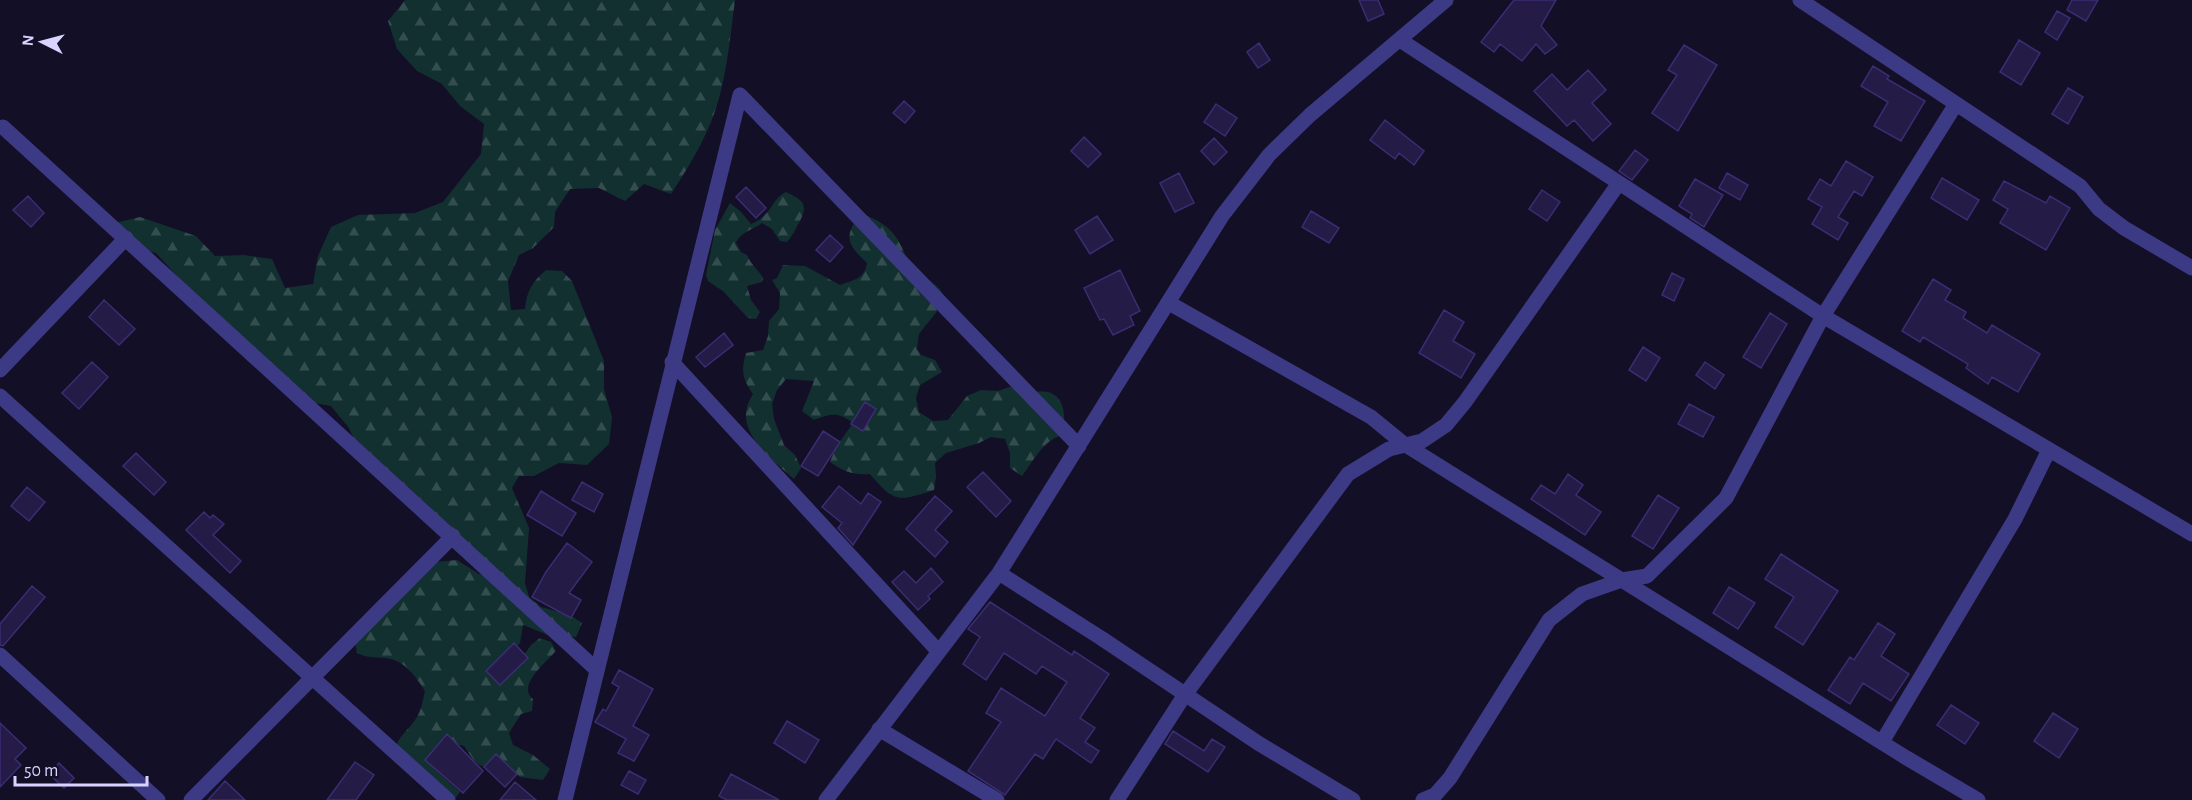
<svg xmlns="http://www.w3.org/2000/svg" width="2192" height="800" viewBox="0 0 2192 800" font-family="'Alegreya Sans',sans-serif">
<style>
.forest{fill:url(#forest-firs)}
.building{fill:#241b47;stroke:#3b2d73;stroke-width:1.5}
.lines{fill:none;stroke-linecap:round;stroke-linejoin:round}
.minor{stroke:#3d3a85;stroke-width:15}
</style>
<defs>
<pattern id="forest-firs" width="22" height="20" patternUnits="userSpaceOnUse" patternTransform="scale(1.5)"><rect width="22" height="20" fill="#12302f"/><path d="M5 1l3.5 6h-7zM16 11l3.5 6h-7z" fill="#344d4e"/></pattern>
</defs>
<rect width="100%" height="100%" fill="#130f26"/>
<path class="forest" d="M405,0H735C730,39 726,86 711,122C701,147 686,171 671,194L644,184L625,201L599,188L570,189L555,212L554,227L533,248L519,255L508,281L511,310L525,309C527,291 532,282 546,270L562,271L572,281L604,361V389L612,417L609,444L587,465L559,463L534,476H519L512,488L529,528L525,583L529,597L541,607L570,615L582,623L576,637L548,635L523,625L520,643L496,667L518,663L531,645L540,638L551,642L556,651C547,661 516,686 533,699L532,711L521,714L509,733L513,745L533,755L550,769L543,780L520,777L506,764C478,768 480,770 464,746L446,742L432,759L435,770L460,792L454,800L396,746C401,733 412,727 418,715C422,708 423,699 425,691C416,677 404,659 385,658C374,657 367,658 357,653L355,641L435,562L457,560L479,574L490,578L494,573L431,508L409,488L361,456L349,428L331,406L303,401L188,288L156,253L128,247L111,224L140,217L196,236L215,256L244,255L272,259L285,288L313,284L318,256L331,227L358,215L415,213L443,202L481,154L484,124L460,106L442,84L417,71L397,49L388,21Z
M786,192C802,200 809,203 800,221C796,228 793,235 787,242L780,241L772,229L762,223C753,230 740,232 736,243L741,252L747,255C751,265 758,269 763,278L762,282L747,286L751,300L760,312L756,319L748,318L723,291L708,281L706,275L715,230L730,203L741,212L751,224C772,216 771,199 786,192Z
M861,214C876,218 890,227 898,240C904,249 906,261 914,269C924,280 943,284 945,301L919,334L917,349L921,355L935,360L942,372L920,385L916,398L919,412L933,421L948,420L967,396L981,390L998,391L1012,386C1017,387 1022,390 1026,391C1034,393 1043,390 1051,393C1066,399 1067,424 1060,436C1043,441 1032,463 1022,476L1010,468V453L1005,439L991,437L979,443L946,453L935,463L936,477L934,490C899,501 895,504 870,474C854,475 844,472 830,462L836,447L853,423C838,412 832,413 814,420L802,411L814,381L786,379L777,390L772,404L774,419L784,445L795,455L801,468L794,479C776,463 739,436 747,407C748,402 751,398 753,394C742,379 741,370 746,353L763,350L768,336L769,321L779,309L780,293L772,280L777,278L783,265L805,266L840,285C853,280 865,279 867,263C848,245 842,237 861,214Z"/>
<path class="building" d="M1359,0H1378L1384,14L1368,21Z
M1514,0H1556L1541,26L1557,45L1545,54L1536,44L1522,61L1500,44L1494,52L1481,42Z
M2072,0H2098L2086,21L2067,10Z
M2057,11L2070,18L2057,40L2045,32Z
M2019,40L2040,53L2021,85L2000,72Z
M1259,43L1270,60L1258,68L1247,52Z
M1684,45L1717,65L1678,131L1652,113L1677,75L1668,70Z
M1873,66L1889,76L1887,79L1925,101L1901,141L1874,126L1888,102L1861,86Z
M1588,70L1606,90L1592,103L1611,124L1593,141L1574,120L1567,126L1534,91L1552,74L1567,90Z
M2068,88L2083,97L2068,124L2052,114Z
M904,101L915,111L905,123L893,113Z
M1216,104L1237,118L1225,136L1204,122Z
M1385,120L1424,151L1414,165L1399,153L1395,159L1370,140Z
M1084,137L1101,154L1088,167L1071,151Z
M1214,138L1227,152L1214,165L1201,151Z
M1635,150L1648,160L1632,180L1619,171Z
M1846,161L1873,177L1862,196L1854,191L1838,217L1848,223L1838,240L1812,224L1822,207L1808,199L1820,179L1831,186Z
M1179,173L1194,203L1175,212L1160,183Z
M1727,173L1748,185L1740,200L1719,188Z
M1942,178L1979,200L1967,220L1931,198Z
M1695,179L1723,195L1704,227L1690,218L1692,214L1679,206Z
M2004,181L2046,203L2050,196L2070,208L2046,250L2000,223L2008,209L1993,200Z
M746,187L766,208L756,218L736,197Z
M1542,190L1560,202L1547,221L1529,209Z
M28,196L44,213L31,227L13,210Z
M1311,211L1339,228L1329,243L1302,227Z
M1097,216L1113,240L1090,254L1075,230Z
M830,235L843,247L830,262L816,250Z
M1120,270L1140,311L1130,316L1134,325L1113,335L1104,319L1100,320L1084,288Z
M1672,273L1684,279L1674,301L1662,295Z
M1933,279L1951,290L1945,300L1966,312L1963,318L1987,333L1992,325L2040,354L2018,392L1992,377L1988,384L1966,368L1968,364L1923,337L1920,342L1902,331Z
M104,300L135,329L119,345L89,317Z
M1444,310L1464,322L1453,341L1475,354L1461,378L1419,353Z
M1770,313L1787,324L1761,368L1743,357Z
M724,333L733,345L705,367L696,357Z
M1643,347L1660,358L1646,381L1629,370Z
M92,362L108,377L79,409L62,393Z
M1705,362L1724,375L1715,389L1696,375Z
M865,402L876,409L863,431L851,424Z
M1689,404L1714,417L1703,437L1678,424Z
M823,431L840,442L818,476L801,466Z
M136,453L166,482L154,495L123,466Z
M983,472L1011,501L996,517L967,487Z
M1568,474L1583,485L1576,495L1601,512L1585,535L1531,499L1541,485L1555,494Z
M582,482L603,494L594,512L572,500Z
M839,486L861,504L868,493L881,502L853,545L838,528L842,523L822,507Z
M27,487L45,502L29,521L11,506Z
M541,491L576,513L562,536L527,515Z
M1658,495L1679,508L1653,549L1632,536Z
M935,496L952,511L935,530L948,542L935,557L906,529Z
M204,512L210,518L213,515L224,524L213,535L241,561L230,573L186,530Z
M567,543L592,562L569,593L581,600L571,618L532,597L546,572Z
M1781,554L1838,591L1803,645L1775,627L1794,597L1765,579Z
M931,568L943,582L928,596L930,599L918,610L892,582L904,571L916,583Z
M32,586L45,597L3,646L0,645V624Z
M1729,587L1755,603L1738,629L1713,613Z
M990,602L1072,655L1074,651L1109,674L1080,718L1095,728L1085,742L1099,751L1091,763L1056,739L1043,759L1035,754L1005,795L968,771L1001,722L986,713L1001,688L1045,716L1067,682L1042,666L1036,674L1004,653L986,680L963,664L980,637L968,629Z
M1878,623L1895,634L1881,656L1909,674L1891,701L1863,683L1850,704L1828,690L1850,657L1854,660Z
M514,643L528,658L500,685L486,671Z
M619,670L653,689L633,726L649,735L634,761L618,753L626,739L595,722L603,709L606,711L619,687L612,683Z
M1951,705L1979,723L1965,744L1937,725Z
M2053,713L2078,729L2059,758L2034,741Z
M787,721L819,740L805,763L774,743Z
M0,723L26,748L15,759L21,765L0,787Z
M1173,731L1204,751L1212,739L1225,747L1208,772L1165,744Z
M447,734L483,771L463,793L425,760Z
M496,754L517,774L505,787L484,767Z
M355,762L374,775L356,800H327Z
M59,763L74,778L64,788L49,774Z
M629,771L646,780L638,794L621,785Z
M731,774L779,800H727L719,796Z
M225,781L245,800H208Z
M515,782L536,800H500Z"/>
<g class="lines">
<path class="minor" d="M1800,0L2080,186L2099,209L2124,228L2192,268
M1400,40L1823,316L2192,534
M740,95L1079,446
M3,127L597,670
M1169,303L1371,417L1404,444L1905,757L1978,800
M672,362L939,652
M0,370L126,238
M0,396L448,800
M999,573L1101,638L1258,743L1353,800
M0,655L158,800
M879,729L997,800
M1882,742L2015,519L2049,450
M191,800L453,536
M565,800L740,95
M826,800L999,573L1222,216L1269,155L1310,115L1446,0
M1117,800L1184,696L1348,474L1389,449L1422,441L1446,425L1465,402L1619,183
M1423,800L1435,795L1450,778L1549,620L1582,594L1622,580L1647,576L1726,498L1823,316L1956,104"/>
</g>
<g transform="translate(42 42) rotate(276)" stroke="#130f26" stroke-width="4.5" paint-order="stroke">
<path d="M0-4.5L10 22L0 15L-10 22Z" fill="#d9d4ff"/>
<text y="-9" font-size="16" font-weight="bold" text-anchor="middle" fill="#d9d4ff">N</text>
</g>
<path d="M15 776v9h132v-9" fill="none" stroke="#d9d4ff" stroke-width="3"/>
<text x="24" y="776" font-size="18" fill="#d9d4ff" stroke="#130f26" stroke-width="4.5" paint-order="stroke">50 m</text>
</svg>
